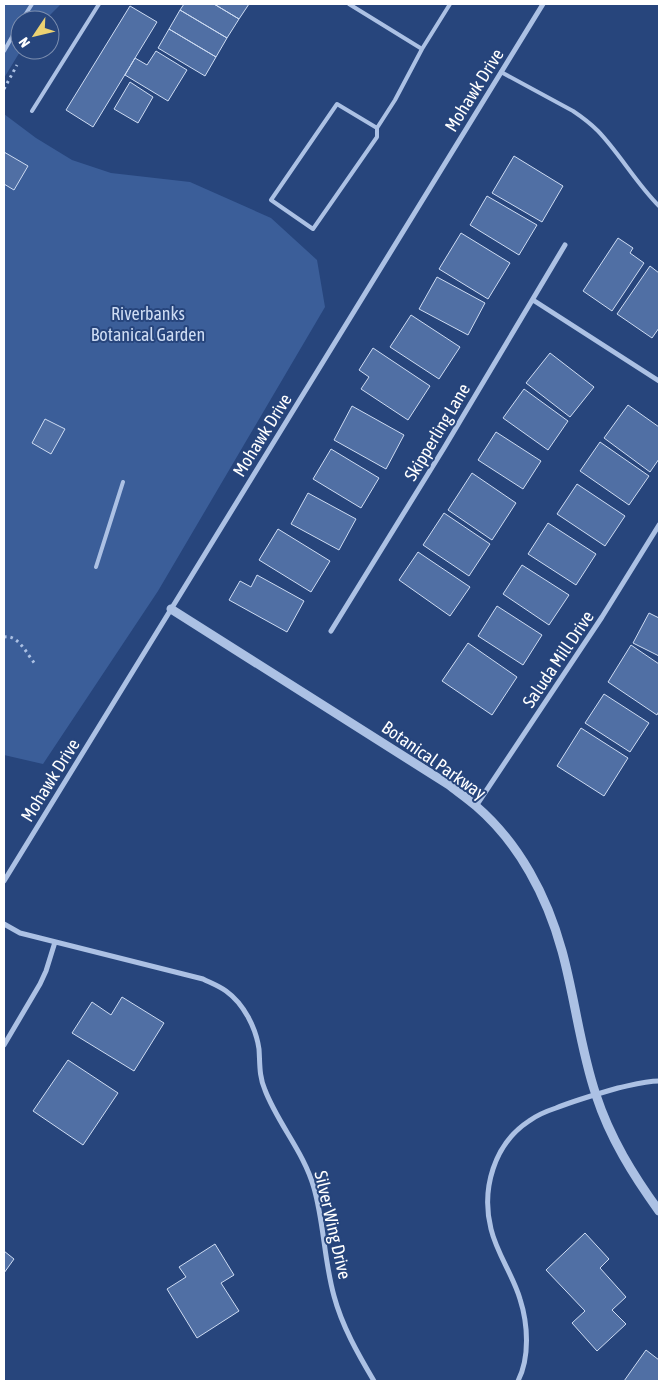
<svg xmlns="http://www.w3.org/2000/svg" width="663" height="1385" viewBox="0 0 663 1385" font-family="'Asap Condensed',sans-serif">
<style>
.green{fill:#3b5e99}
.building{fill:#506fa4;stroke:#cedcf3}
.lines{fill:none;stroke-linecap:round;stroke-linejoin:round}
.path{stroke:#acc1e4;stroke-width:3;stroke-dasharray:2.5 4;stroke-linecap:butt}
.service{stroke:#acc1e4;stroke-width:4}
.minor{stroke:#acc1e4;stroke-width:5}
.tertiary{stroke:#acc1e4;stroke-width:9}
.labels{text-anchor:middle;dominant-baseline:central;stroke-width:4;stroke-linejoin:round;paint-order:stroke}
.street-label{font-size:18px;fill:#fff;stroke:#27457c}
.park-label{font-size:18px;fill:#cedcf3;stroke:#27457c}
</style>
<rect width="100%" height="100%" fill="#27457c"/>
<path class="green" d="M4,4H61L45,20H20L21,50L4,78Z
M4,114L36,138L72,160L111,173L190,182L271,218L317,260L325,307L158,591L43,764L4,755Z"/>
<path class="building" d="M184,4H214L239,19L227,38L180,10Z
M214,4H249L239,19Z
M130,6L157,22L93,127L66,110Z
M180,10L227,38L216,57L169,29Z
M169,29L216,57L205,76L158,48Z
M156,51L187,70L168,101L125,75L135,58L147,65Z
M130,82L153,97L138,123L114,109Z
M4,152L28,166L14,190L4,184Z
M514,156L563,186L542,222L492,193Z
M487,196L537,225L519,255L470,225Z
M461,233L510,263L488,299L439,269Z
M618,238L633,248L630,253L644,263L612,311L583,291Z
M650,266L659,273V328L652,338L617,314Z
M437,277L485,303L468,335L419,309Z
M411,315L460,347L439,379L390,347Z
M373,348L430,386L408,420L361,389L369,377L359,370Z
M550,353L594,387L570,417L526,383Z
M524,389L568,421L548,450L503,418Z
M628,405L659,427V459L650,472L604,438Z
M352,406L404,435L386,469L334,440Z
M45,419L65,429L51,454L32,443Z
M496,432L541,461L523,489L478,460Z
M600,442L649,476L629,505L580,471Z
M331,449L379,478L361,508L313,479Z
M472,473L516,503L492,540L448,510Z
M577,484L625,516L605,546L557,514Z
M308,493L356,519L339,550L291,524Z
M444,513L490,544L469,576L423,545Z
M548,523L596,554L576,585L528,554Z
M278,529L330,561L311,592L259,560Z
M418,552L470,587L450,616L399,580Z
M522,565L569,595L549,625L503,594Z
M257,575L304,601L287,632L229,600L240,581L251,587Z
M497,606L542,635L523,665L478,636Z
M649,613L659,618V656L633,643Z
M468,643L517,677L492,715L442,681Z
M631,645L659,664V711L657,715L608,682Z
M604,694L649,723L630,752L585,723Z
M581,728L628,758L604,796L557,766Z
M122,997L164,1023L134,1071L72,1033L92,1002L111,1015Z
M68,1060L118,1093L83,1145L33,1111Z
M585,1233L609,1259L600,1268L626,1297L612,1310L626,1324L597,1351L572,1323L585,1311L546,1270Z
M215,1244L234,1275L221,1283L239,1311L197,1338L167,1289L186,1277L179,1267Z
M4,1251L14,1259L4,1273Z
M646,1350L659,1360V1381H624Z"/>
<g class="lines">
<path class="path" d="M4,89L17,65
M4,637C18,634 27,654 35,664"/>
<path class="service" d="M349,4L422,49L450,4
M22,20L32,4
M4,51L20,23
M501,72L573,111C582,117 590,123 598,131C620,154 636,183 659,206
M32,111L99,4
M377,128V137L313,229L271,200L337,104L377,128L395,100L422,49
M96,567L123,482"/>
<path class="minor" d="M533,300L659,381
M331,631L444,448L565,245
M476,806L602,617L659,525
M4,881L543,4
M4,924L20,933L203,979C211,983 219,986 226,991C244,1004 256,1028 259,1049C260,1063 259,1077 265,1090C278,1124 304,1152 314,1188C324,1223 324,1260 334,1296C342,1326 358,1354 374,1381
M4,1045L40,984L46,971L55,942
M518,1381C530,1357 528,1324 520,1299C513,1275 497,1254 491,1229C481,1189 494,1144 529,1121C537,1115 547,1111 556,1108C576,1100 597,1094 618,1088C632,1085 645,1081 659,1081"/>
<path class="tertiary" d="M171,609L449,785C458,792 467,798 476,806C519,843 547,896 562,951C575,998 580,1048 596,1095C610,1138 633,1175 659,1211"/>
</g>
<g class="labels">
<g class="street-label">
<text transform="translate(474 90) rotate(-58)">Mohawk Drive</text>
<text transform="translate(437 432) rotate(-59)">Skipperling Lane</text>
<text transform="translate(262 435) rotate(-58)">Mohawk Drive</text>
<text transform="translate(558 659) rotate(-56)">Saluda Mill Drive</text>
<text transform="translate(434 760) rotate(35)">Botanical Parkway</text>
<text transform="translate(50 780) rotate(-58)">Mohawk Drive</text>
<text transform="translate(333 1225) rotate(77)">Silver Wing Drive</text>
</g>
<g class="park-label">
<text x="148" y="313">Riverbanks<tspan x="148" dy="21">Botanical Garden</tspan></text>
</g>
</g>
<rect width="663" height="1385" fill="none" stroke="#ffffff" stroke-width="10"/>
<g transform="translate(35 35) rotate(235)"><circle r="24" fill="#27457c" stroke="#7d8fb0"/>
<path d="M0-4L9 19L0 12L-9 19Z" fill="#ecd272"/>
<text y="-8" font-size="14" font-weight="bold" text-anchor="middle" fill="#ffffff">N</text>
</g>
</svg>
